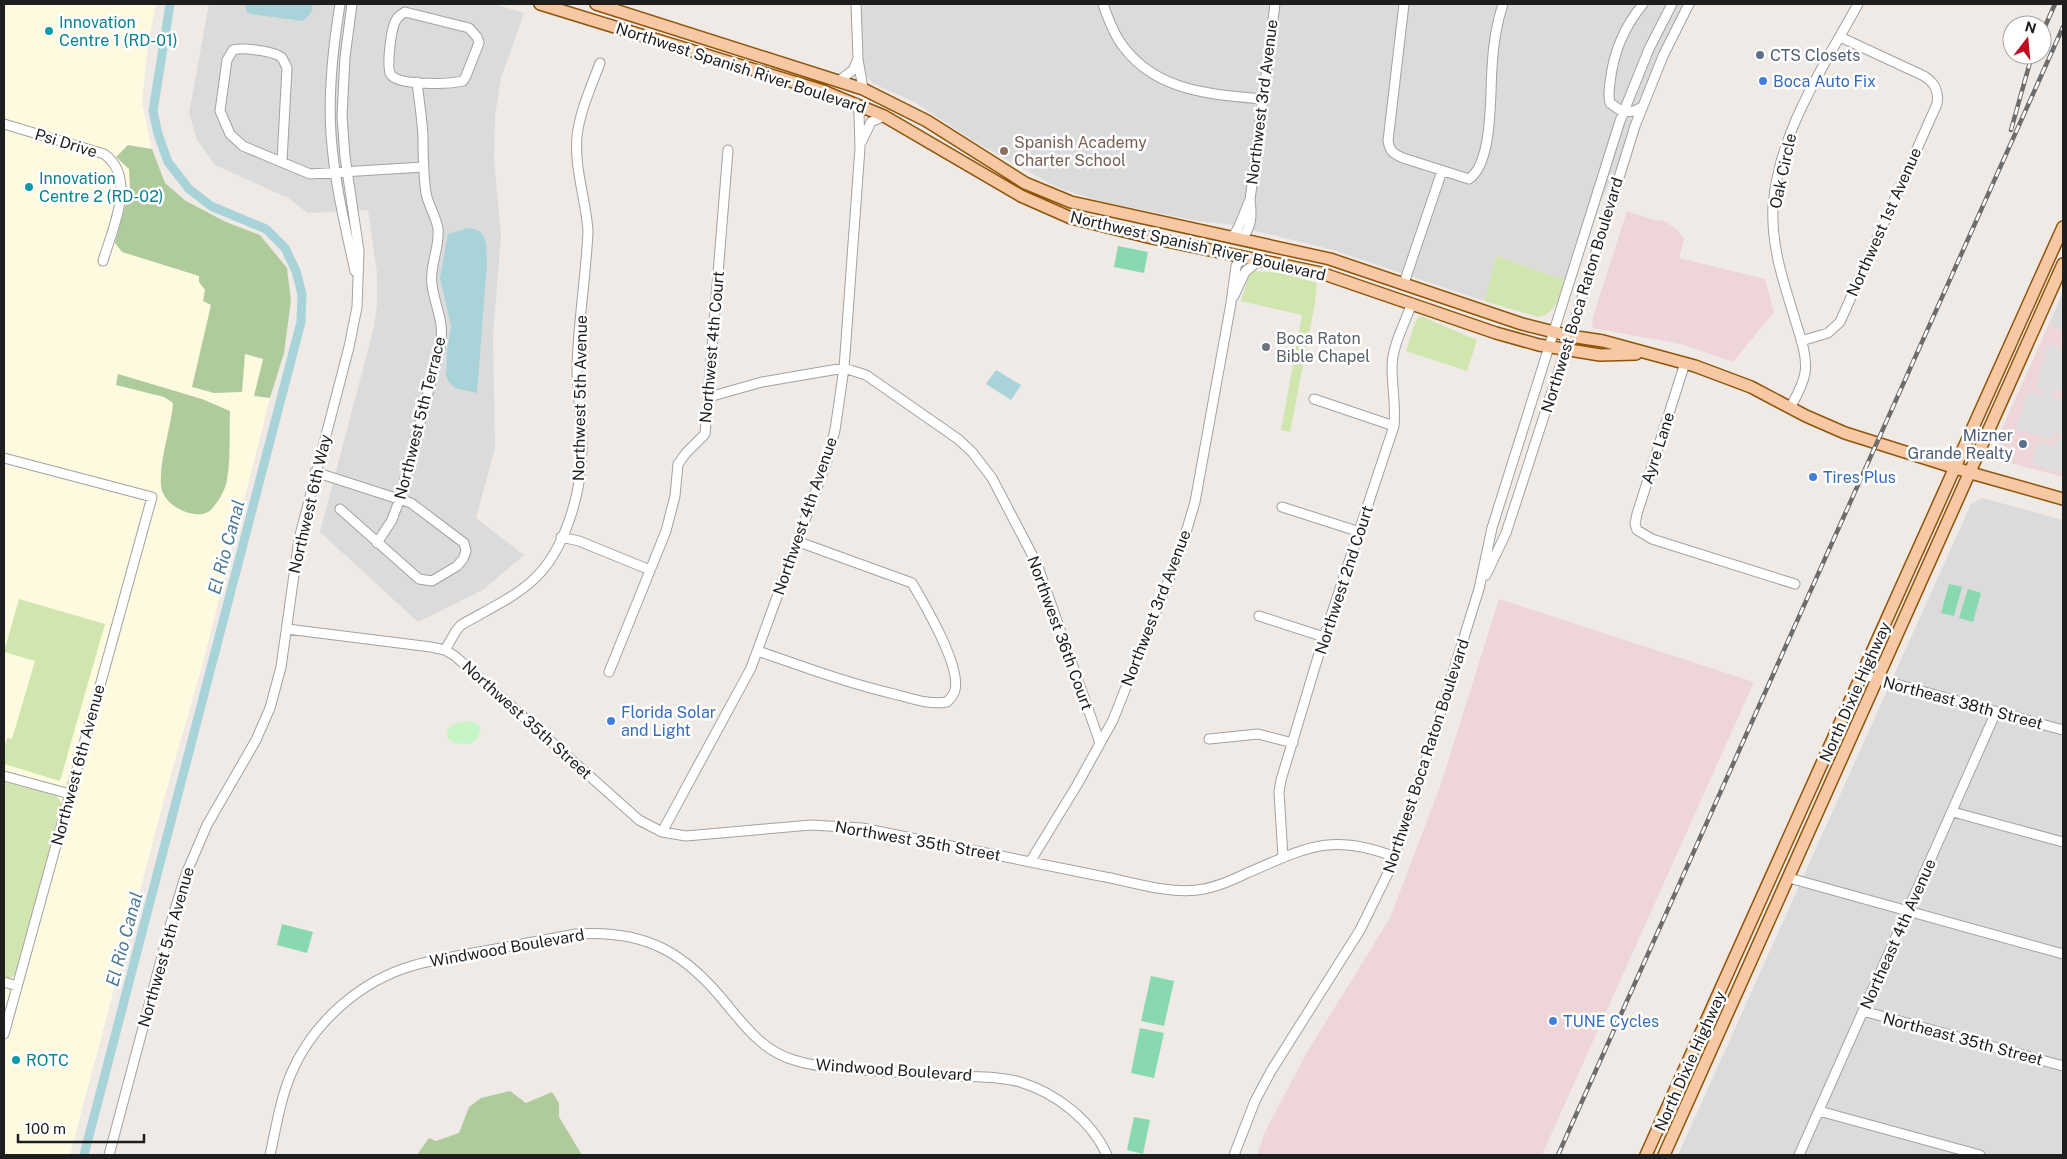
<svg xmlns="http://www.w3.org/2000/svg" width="2067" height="1159" viewBox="0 0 2067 1159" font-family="'Public Sans',sans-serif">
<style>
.residential{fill:#dcdbdb}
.commercial{fill:#eed5d7}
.education{fill:#fdfae0}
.grass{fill:#d0e6ae}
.forest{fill:#afcb9c}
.park{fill:#c6f6c5}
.pitch{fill:#88d9b0}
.parking{fill:#dedede}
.water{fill:#a8d4d9}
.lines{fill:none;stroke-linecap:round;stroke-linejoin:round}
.canal{stroke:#a8d4d9;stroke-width:9}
.minor-casing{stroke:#a2a2a2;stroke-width:11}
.major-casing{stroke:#8f5409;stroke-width:14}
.minor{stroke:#fff;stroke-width:9}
.major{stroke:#f6c8a3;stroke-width:11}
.rail-casing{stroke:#6c6c6c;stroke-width:4.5}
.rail{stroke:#fff;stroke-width:2.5;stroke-dasharray:8;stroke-linecap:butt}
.culture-dot{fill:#0f9aa8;stroke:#fff;stroke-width:2}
.service-dot{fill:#5c6f8a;stroke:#fff;stroke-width:2}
.shop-dot{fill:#3f7fe0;stroke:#fff;stroke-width:2}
.education-dot{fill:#8d6e63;stroke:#fff;stroke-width:2}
.worship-dot{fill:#6b7280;stroke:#fff;stroke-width:2}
.labels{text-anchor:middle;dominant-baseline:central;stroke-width:5;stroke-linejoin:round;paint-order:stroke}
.culture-label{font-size:16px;fill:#0d838f;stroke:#fff;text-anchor:start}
.service-label{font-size:16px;fill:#4e5e75;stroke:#fff;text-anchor:start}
.street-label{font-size:16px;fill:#1e1e1e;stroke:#fff}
.shop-label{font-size:16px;fill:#366cbe;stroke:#fff;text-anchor:start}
.education-label{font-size:16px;fill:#785e54;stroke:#fff;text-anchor:start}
.worship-label{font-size:16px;fill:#5b616d;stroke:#fff;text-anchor:start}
.water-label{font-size:18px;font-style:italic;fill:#4b7a99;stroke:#fff}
</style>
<rect width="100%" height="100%" fill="#efeae5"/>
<path class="residential" d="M209,4H494L524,13L501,78L495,117L494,158L501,236L493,336L495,448L476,518L524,555L483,590L418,622L320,532L374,327L377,304V273L368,210L308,213L288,198L215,165L197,140L189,113Z
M861,4H1693L1564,280L1497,256L1484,301L1333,250L1232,225L1197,221L1096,200L1056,187L974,141L914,102L874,84L867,77L864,70Z
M2063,292V331L2049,324Z
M1982,498L2063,520V1155H1678L1971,504Z"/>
<path class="commercial" d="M1627,211L1657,221L1663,220L1678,230L1684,239L1679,258L1765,279L1774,312L1733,362L1681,344L1592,328L1593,317Z
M2049,324L2063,331V477L1989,457Z
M1499,599L1754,682L1542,1155H1257L1265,1132L1306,1054L1390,918L1441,784Z"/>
<path class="education" d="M4,4H156L148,45L142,102L152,150L165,183L186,201L226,222L260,235L287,268L291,302L284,353L270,398L201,670L169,781L70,1155H4Z"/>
<path class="grass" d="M1497,256L1564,280C1559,296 1557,314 1538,317L1484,301Z
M1253,271L1281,273L1317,283L1315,303L1290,432L1281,430L1302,315L1241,301L1249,276Z
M1420,316L1477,340L1467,371L1406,351L1415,323Z
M19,599L105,624L60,781L4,764V749L7,738L12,739L35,661L4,652Z
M4,782L57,796L62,804L15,975L9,979L4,978Z"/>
<path class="forest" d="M128,145L152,149L165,183L186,201L226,222L260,235L287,268L291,301L284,353L270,398L254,396L263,359L245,354L242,392L214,393L192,387L211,305L203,301L205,290L199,282V276L122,252L115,243L130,189L129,169L116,157Z
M118,374L202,399L230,411C229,433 231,457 227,480C226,489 216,507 208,512C200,517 186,513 179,509C170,504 162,496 161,486C159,458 171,430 173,403L164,397L116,385Z
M510,1091L526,1103L552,1092L559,1103V1117L582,1155H417L429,1138L436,1141L459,1133L469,1107L481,1098Z"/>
<path class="park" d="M466,721C474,722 476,723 481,729L477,739L469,744L453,743L448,738L447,730L454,724Z"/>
<path class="pitch" d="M1118,246L1148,252L1144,273L1114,267Z
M1949,584L1962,587L1954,616L1941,613Z
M1968,589L1981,593L1973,622L1959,618Z
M282,924L313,932L307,953L277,945Z
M1151,976L1174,981L1164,1026L1141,1021Z
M1140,1028L1164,1033L1154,1078L1131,1073Z
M1134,1117L1150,1120L1143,1154L1127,1150Z"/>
<path class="parking" d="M2047,344L2063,349V381L2060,392L2053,391L2052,397L2063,400V473L2032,464L2038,442L2056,446L2060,433L2055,432L2054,440L2015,429L2029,391L2042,395L2043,392L2036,389Z"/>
<path class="water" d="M246,4H313L311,13L303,21L251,14L246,11Z
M468,228C489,229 486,247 487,263L477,393L455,388L449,382L446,376L447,351L451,326L440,278L448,234Z
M996,370L1021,385L1011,400L986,384Z"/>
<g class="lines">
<path class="canal" d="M84,1155L301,322L302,294L296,271L285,248L266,229L211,206L189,189L168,162L158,134L153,111L170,4"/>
<g class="minor-casing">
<path id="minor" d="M340,4C333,47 328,91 331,134C334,180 345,226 355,271
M856,4L858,59L863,89
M1103,4C1107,16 1112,28 1118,39C1151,91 1207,94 1263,99
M1404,4L1388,141C1390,152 1394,154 1403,158L1469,179C1493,163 1490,95 1492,68C1493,46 1496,25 1503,4
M405,12L469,28L477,37L479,43L466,76L463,81C450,84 400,86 391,75C386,68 391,31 395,22C397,17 400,15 405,12Z
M840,80L853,70L858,59
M1642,107L1634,111L1623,112L1610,103C1608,96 1609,90 1610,83C1613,53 1624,27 1643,4
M4,124L104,154C138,178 112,229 103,261
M862,141L871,122L884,116
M282,161L287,68C285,64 284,60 281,57C273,51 242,47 233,50L227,60L220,111L230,134L243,146L310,174L423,167
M1232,237C1242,226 1243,213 1250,200
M1241,239C1252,228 1252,215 1250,200L1275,4
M1404,283L1442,171
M1234,296L1245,272L1259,260
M1801,341L1828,333L1840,322L1937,104C1939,91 1935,83 1924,76L1840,37
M1685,363L1637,514L1635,524L1637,530L1652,539L1795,584
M709,397L762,382L844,368L866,375L958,439L972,452L992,478L1037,564L1100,743
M1314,399L1394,426
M1790,408C1796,397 1803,385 1805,373C1808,354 1798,331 1793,313C1782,278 1771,243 1773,206C1779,131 1823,68 1858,4
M4,458L152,497L4,1034
M315,472L411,503L464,543L466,551L463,559L457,566L432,581L419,579L340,509
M1282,507L1360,532
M561,537L579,541L650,570
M377,543L392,520L400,498L440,348C445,321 436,311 432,285C429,266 440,248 438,229C436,216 428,205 426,193C423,173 423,155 423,136C422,118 419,100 417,82
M1486,575L1506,533L1570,336L1635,126L1663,56L1689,4
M1259,616L1324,637
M287,629L431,647L445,650L455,656L639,820L662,832L686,836L811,825L862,828C942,844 1021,860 1100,876C1129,881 1168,894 1197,890C1215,888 1231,881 1247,873C1306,848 1331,832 1395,857
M445,650L456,631L461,625C485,611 512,599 532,581C566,551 583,488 582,444C582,419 577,394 577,368C578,323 586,277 588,231C586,200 574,168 577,136C580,111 591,87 600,63
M758,651C804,667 850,684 898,695C913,699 930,705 947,702C950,699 954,695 955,690C961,666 925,605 912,583L799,542
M609,672L666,531L675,496L678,464L686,453L705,434L728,150
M1863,675L2063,730
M1209,739L1258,734L1293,743
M4,776L70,794
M1953,812L2063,842
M662,832L751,668L827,460L835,430L844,368L860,148L859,113L856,103
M1283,857L1279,792L1281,780L1324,637L1394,426C1396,405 1392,387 1392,367C1392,346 1405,323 1412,303
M1030,862L1077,785L1113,720L1181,549L1195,502L1231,303L1236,266L1243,257
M1789,878L2063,954
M4,982L17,986
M1863,1011L2063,1066
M1819,1111L1980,1155
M109,1155L172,919L186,874L207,825L256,740L270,708L281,667L299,539L349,347L357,307L359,251L345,157L342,116L345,57L352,4
M270,1155C276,1128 280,1100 291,1074C313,1022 361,980 415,965C436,959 458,956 479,952C511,946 544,940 576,934C646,929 686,953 728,1006C746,1028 765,1052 794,1060C816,1067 839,1068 861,1070C893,1072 924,1074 956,1076C977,1077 999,1076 1020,1082C1056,1093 1091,1120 1107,1155
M1234,1155L1255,1101L1271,1071L1360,930L1388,873L1405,827L1479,589L1492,528L1620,121L1649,49L1672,4
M1799,1155L1996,712"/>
</g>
<g class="major-casing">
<path id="major" d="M540,4L823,91L884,116L1021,196L1071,218L1152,238L1321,273L1496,333L1539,345L1600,355L1636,354
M596,4L863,89L927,121L1025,183L1071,202L1330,259L1522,324L1570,336L1603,341L1695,366L1751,387L1806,416L1845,433L1978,475L2063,499
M1646,1155L2063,227
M1664,1155L2063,264"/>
</g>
<use href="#minor" class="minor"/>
<use href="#major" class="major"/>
<g class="rail-casing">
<path id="rail" d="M2042,33L2055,4
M2011,130L2032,55
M1558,1155L2063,27"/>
</g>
<use href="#rail" class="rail"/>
</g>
<g class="culture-dot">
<circle cx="49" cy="31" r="5"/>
<circle cx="29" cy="187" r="5"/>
<circle cx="16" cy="1060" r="5"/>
</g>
<g class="service-dot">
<circle cx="1760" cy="55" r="5"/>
<circle cx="2023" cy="444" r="5"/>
</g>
<g class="shop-dot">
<circle cx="1763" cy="81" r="5"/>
<circle cx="1813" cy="477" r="5"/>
<circle cx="611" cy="721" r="5"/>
<circle cx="1553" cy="1021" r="5"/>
</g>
<circle class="education-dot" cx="1004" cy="151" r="5"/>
<circle class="worship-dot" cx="1266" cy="347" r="5"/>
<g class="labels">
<g class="culture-label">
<text x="59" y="22">Innovation<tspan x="59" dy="18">Centre 1 (RD-01)</tspan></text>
<text x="39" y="178">Innovation<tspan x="39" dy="18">Centre 2 (RD-02)</tspan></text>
<text x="26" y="1060">ROTC</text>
</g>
<g class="service-label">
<text x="1770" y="55">CTS Closets</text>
<text x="2013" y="435" text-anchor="end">Mizner<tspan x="2013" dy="18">Grande Realty</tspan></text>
</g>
<g class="street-label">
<text transform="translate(741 68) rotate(18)">Northwest Spanish River Boulevard</text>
<text transform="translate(1262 102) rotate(-83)">Northwest 3rd Avenue</text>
<text transform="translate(66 143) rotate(17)">Psi Drive</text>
<text transform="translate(1783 171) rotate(-78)">Oak Circle</text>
<text transform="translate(1884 222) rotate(-66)">Northwest 1st Avenue</text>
<text transform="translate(1198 246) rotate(13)">Northwest Spanish River Boulevard</text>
<text transform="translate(1582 295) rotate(-73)">Northwest Boca Raton Boulevard</text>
<text transform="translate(712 347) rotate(-85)">Northwest 4th Court</text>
<text transform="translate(580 398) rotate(-89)">Northwest 5th Avenue</text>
<text transform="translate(420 418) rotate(-76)">Northwest 5th Terrace</text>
<text transform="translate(1658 448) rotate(-72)">Ayre Lane</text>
<text transform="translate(310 504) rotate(-77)">Northwest 6th Way</text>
<text transform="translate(805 516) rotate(-71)">Northwest 4th Avenue</text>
<text transform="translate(1344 580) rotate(-72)">Northwest 2nd Court</text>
<text transform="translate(1156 608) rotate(-69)">Northwest 3rd Avenue</text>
<text transform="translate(1060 633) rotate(70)">Northwest 36th Court</text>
<text transform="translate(1855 692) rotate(-66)">North Dixie Highway</text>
<text transform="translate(1963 703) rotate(15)">Northeast 38th Street</text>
<text transform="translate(527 720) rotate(42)">Northwest 35th Street</text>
<text transform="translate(1426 756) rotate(-72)">Northwest Boca Raton Boulevard</text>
<text transform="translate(78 765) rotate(-75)">Northwest 6th Avenue</text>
<text transform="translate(918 841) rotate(10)">Northwest 35th Street</text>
<text transform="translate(1898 934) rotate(-66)">Northeast 4th Avenue</text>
<text transform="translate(166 947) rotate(-74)">Northwest 5th Avenue</text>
<text transform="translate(507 948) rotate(-10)">Windwood Boulevard</text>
<text transform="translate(1963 1039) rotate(15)">Northeast 35th Street</text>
<text transform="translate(1690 1061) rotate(-66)">North Dixie Highway</text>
<text transform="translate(894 1070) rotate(4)">Windwood Boulevard</text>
</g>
<g class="shop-label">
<text x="1773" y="81">Boca Auto Fix</text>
<text x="1823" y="477">Tires Plus</text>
<text x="621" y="712">Florida Solar<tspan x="621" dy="18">and Light</tspan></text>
<text x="1563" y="1021">TUNE Cycles</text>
</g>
<g class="education-label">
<text x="1014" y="142">Spanish Academy<tspan x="1014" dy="18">Charter School</tspan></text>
</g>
<g class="worship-label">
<text x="1276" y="338">Boca Raton<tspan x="1276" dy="18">Bible Chapel</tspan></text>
</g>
<g class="water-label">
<text transform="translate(226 547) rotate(-75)">El Rio Canal</text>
<text transform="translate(124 939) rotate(-75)">El Rio Canal</text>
</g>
</g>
<rect width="2067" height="1159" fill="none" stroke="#1e1e1e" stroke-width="10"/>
<g transform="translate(2027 40) rotate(16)"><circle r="24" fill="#ffffff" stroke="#a5a5a5"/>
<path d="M0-4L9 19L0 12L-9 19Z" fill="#c00d21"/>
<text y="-8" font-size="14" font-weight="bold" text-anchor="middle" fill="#1e1e1e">N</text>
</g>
<path d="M18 1134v8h126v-8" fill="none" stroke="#1e1e1e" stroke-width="2.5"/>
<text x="25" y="1134" font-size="15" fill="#1e1e1e" stroke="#ffffff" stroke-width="4" paint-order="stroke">100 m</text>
</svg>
